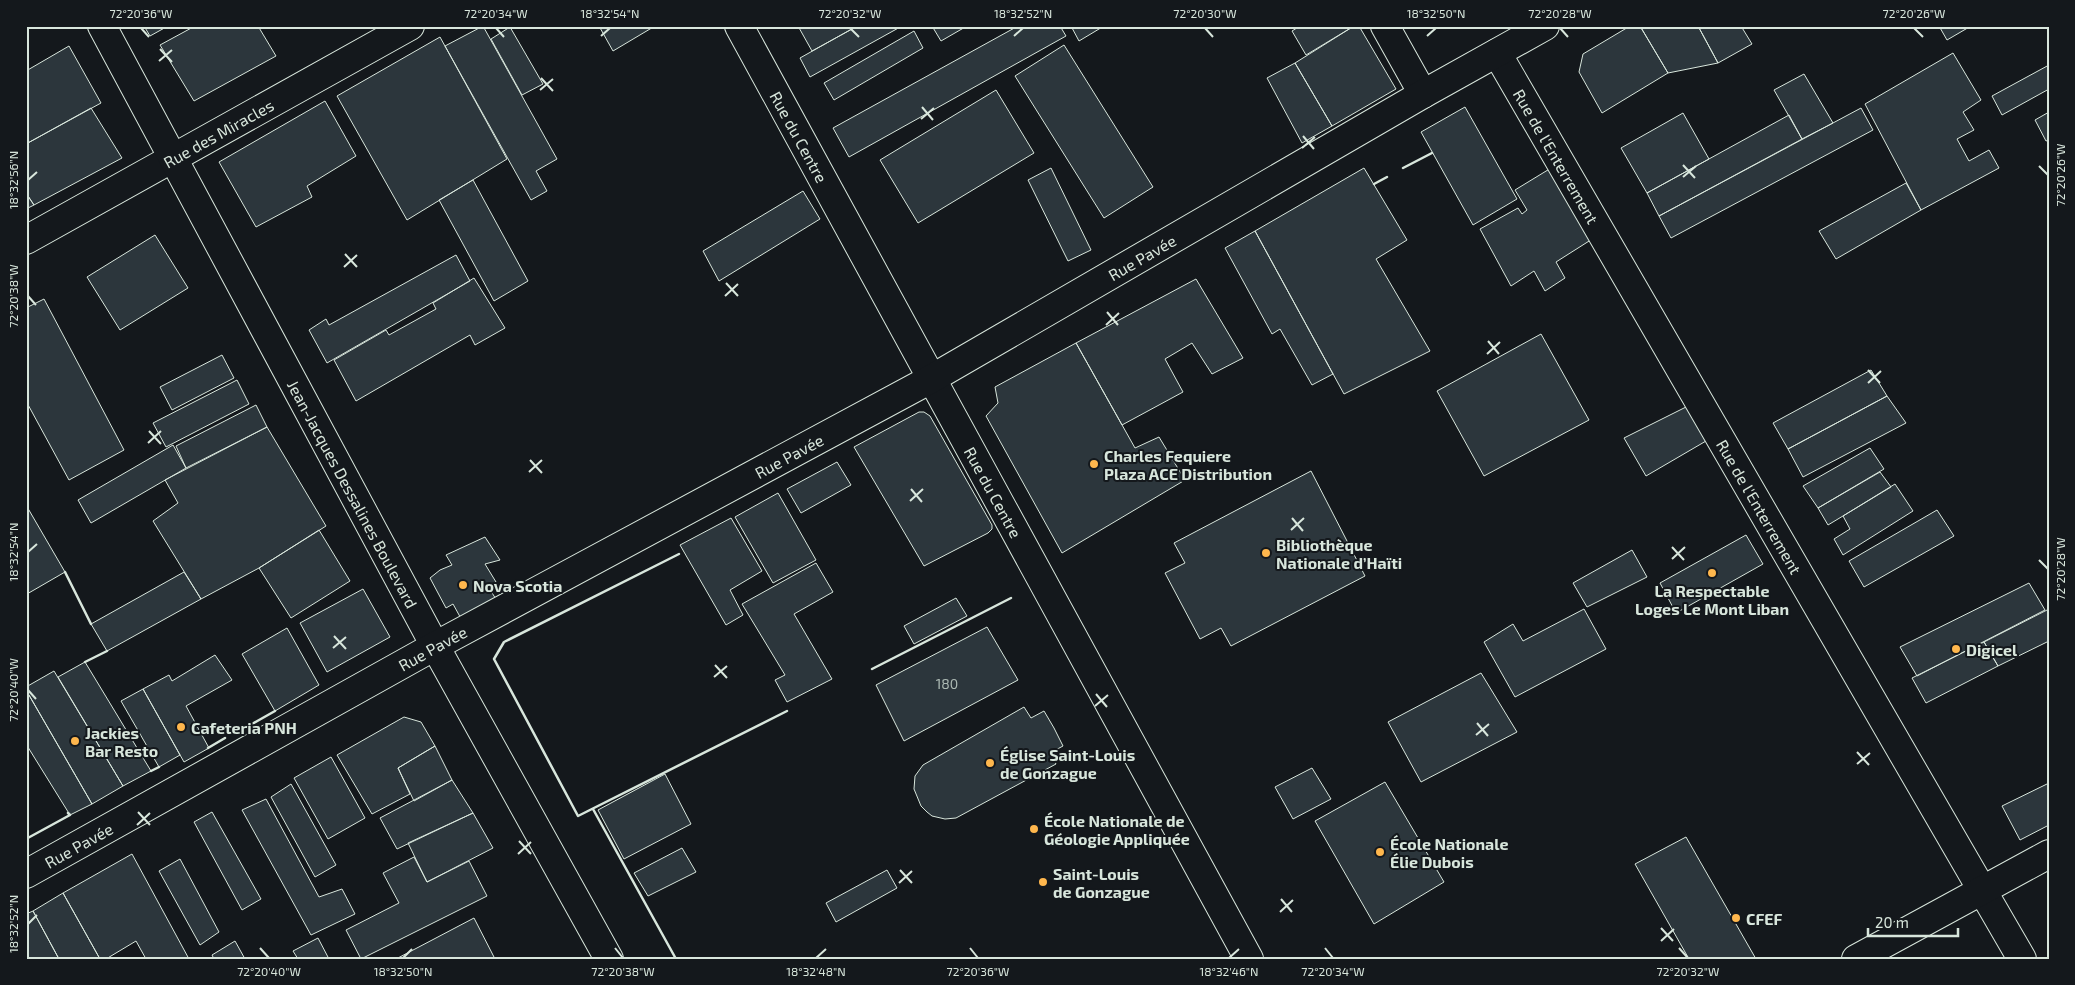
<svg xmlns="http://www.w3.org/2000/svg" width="2075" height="985" viewBox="0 0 2075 985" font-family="'Exo 2',sans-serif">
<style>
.building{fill:#2c363c;stroke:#d8e6dc}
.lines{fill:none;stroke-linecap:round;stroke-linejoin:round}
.minor-casing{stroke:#d8e6dc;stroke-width:30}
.major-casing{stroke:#d8e6dc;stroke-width:30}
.minor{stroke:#14181c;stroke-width:28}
.major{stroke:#14181c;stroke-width:28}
.wall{stroke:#d8e6dc;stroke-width:2.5}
.ticks{fill:none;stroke:#d8e6dc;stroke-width:2}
.poi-dot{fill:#ffb74d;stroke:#14181c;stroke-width:2}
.labels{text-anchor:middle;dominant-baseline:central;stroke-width:4;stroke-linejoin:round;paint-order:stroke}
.number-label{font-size:14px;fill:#adbab4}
.street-label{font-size:16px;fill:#d8e6dc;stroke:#14181c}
.poi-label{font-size:16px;font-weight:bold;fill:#d8e6dc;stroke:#14181c;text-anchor:start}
.neatline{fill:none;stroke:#d8e6dc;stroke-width:2}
.ticks-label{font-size:12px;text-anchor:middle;fill:#d8e6dc}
</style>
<rect width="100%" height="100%" fill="#14181c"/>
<path class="building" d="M144,26H168L150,36Z
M195,26H258L276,56L194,101L160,45Z
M483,26L557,159L536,171L547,191L531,200L445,46Z
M599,26H655L613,51Z
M798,26H854V28L812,51Z
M857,26H902L810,77L800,58Z
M932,26H967L941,41Z
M1018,26H1060L1066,36L849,157L833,128Z
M1071,26H1104L1079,41Z
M1300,26H1354L1306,55L1292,31Z
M1354,26H1359L1396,89L1332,126L1295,63Z
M1630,26H1640L1668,73L1602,113L1579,72L1583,54Z
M1640,26H1698L1718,63L1668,73Z
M1698,26H1741L1752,44L1718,63Z
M1939,26H1971L1947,40Z
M510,27L543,84L522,95L491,39Z
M914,31L923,48L834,100L824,83Z
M440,37L507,159L407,220L337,96Z
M1064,45L1153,187L1104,218L1015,76Z
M69,46L101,103L26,144V71Z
M1953,53L1981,100L1963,112L1974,130L1957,139L1969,161L1989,150L1999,168L1921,210L1865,104Z
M1295,63L1332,126L1302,143L1267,78Z
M2049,65V89L2002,115L1992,96Z
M1804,74L1833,123L1802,139L1774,90Z
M996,90L1034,153L918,223L880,160Z
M325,101L356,156L307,186L312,197L256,227L219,162Z
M1465,107L1517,199L1473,225L1421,132Z
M91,108L122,158L34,205L26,193V144Z
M1861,108L1873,130L1671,238L1659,216Z
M2049,112V140L2046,141L2035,120Z
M1683,113L1709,159L1647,193L1621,148Z
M1789,115L1802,139L1659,216L1647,193Z
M1556,165L1597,236L1556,262L1565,278L1545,291L1534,271L1511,286L1480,229L1518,208L1522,214L1527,210L1515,190Z
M1051,168L1091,250L1068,261L1028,180Z
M1364,168L1407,240L1376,259L1430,351L1344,394L1255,231Z
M473,180L528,281L494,301L439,200Z
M1906,183L1921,210L1836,259L1819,231Z
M803,191L820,219L719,281L703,251Z
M26,193L34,205L26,209Z
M1255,231L1333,374L1312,385L1280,329L1272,334L1225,248Z
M155,235L188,288L120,330L87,277Z
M456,255L470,281L327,363L309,330L326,319L329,325Z
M474,278L505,328L475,345L470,335L356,401L334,360L386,330L389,335L436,309L433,303Z
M1196,279L1243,358L1212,374L1192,343L1165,359L1183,392L1122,425L1076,343Z
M44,299L124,450L69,480L26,401V308Z
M1541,334L1589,420L1484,476L1437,391Z
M1076,343L1135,448L1159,437L1185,480L1062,553L986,416L998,403L995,387Z
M222,355L234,378L172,410L160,387Z
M1871,370L1887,396L1788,449L1773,423Z
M237,380L249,404L166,447L153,423Z
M1887,396L1906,423L1803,477L1788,449Z
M256,405L267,427L186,468L176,446Z
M1686,407L1706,441L1646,476L1624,438Z
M919,412H924L930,416L992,525V529L988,533L924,566L854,447Z
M267,427L326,526L259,568L201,599L153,521L178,503L165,480Z
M173,445L186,468L91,523L78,500Z
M1870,448L1884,469L1818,508L1803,486Z
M837,462L851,485L801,513L787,489Z
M1311,471L1365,576L1231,646L1221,628L1200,639L1165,573L1185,563L1174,543Z
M1880,472L1891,487L1828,525L1818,508Z
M1895,484L1913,511L1843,555L1834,539L1850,529L1843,516Z
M778,493L816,560L773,583L735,517Z
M26,505L65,572L27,594L26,592Z
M1937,510L1954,536L1864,587L1849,561Z
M731,518L762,571L730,590L743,615L726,625L680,545Z
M319,530L350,581L291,618L259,568Z
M1746,535L1763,564L1676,613L1660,583Z
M485,537L500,560L485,564L496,582L489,588L499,604L464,624L453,604L446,608L430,578L440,570L452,565L446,555Z
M1632,550L1647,577L1587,607L1573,583Z
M816,563L833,592L794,614L832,679L787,702L775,680L785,675L742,604Z
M184,572L201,599L107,651L91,624Z
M2029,583L2045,610L1917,676L1900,647Z
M363,589L390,637L327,672L300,623Z
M956,598L967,616L914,644L904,626Z
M1584,609L1606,649L1515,697L1484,642L1513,624L1523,641Z
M2049,609V641L1998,666L1984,642Z
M987,627L1018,680L904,741L876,685Z
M287,628L319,685L275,711L242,654Z
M1984,642L1998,666L1926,703L1912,678Z
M215,655L232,680L186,706L209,748L184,762L143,689L169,675L172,681Z
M85,662L151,771L123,786L58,677Z
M54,671L123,786L92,804L26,690V687Z
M1481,673L1517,732L1421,782L1388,722Z
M143,689L180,755L159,767L121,701Z
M29,695L92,804L70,815L26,744V696Z
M1024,707L1031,718L1044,711L1054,728L1063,746L1050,753L1056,764L956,818L945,819L932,816L927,812L921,806L914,789L915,776L923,765Z
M404,717L421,722L435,746L398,768L410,794L372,814L337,755Z
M435,746L452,780L414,801L398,768Z
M331,757L365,818L328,839L294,778Z
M1312,768L1331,799L1293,819L1275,787Z
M665,774L691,824L624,859L598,810Z
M452,780L473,813L397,849L380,818Z
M1385,782L1444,882L1374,924L1315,821Z
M2049,783V825L2020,840L2002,806Z
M291,784L336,865L315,877L271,797Z
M266,799L319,897L342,889L355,914L311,935L242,810Z
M212,812L261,899L242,910L194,822Z
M473,813L493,848L427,882L408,843Z
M1686,837L1756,959H1689L1635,864Z
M682,848L696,872L648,896L634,873Z
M132,854L189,959H146L136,941L106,959H100L63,893Z
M414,857L427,882L469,861L487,896L361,959L346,930L399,903L383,873Z
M180,859L219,932L200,945L159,871Z
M887,870L897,888L836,922L826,903Z
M63,893L100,959H59L33,911Z
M33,911L59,959H26V914Z
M474,918L495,959H396Z
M318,938L329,959H298L293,951Z
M235,941L245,959H214L212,955Z"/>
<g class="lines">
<g class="minor-casing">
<g id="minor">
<path id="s1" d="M739,26L1249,959"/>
<path d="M1385,26L1423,94"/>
<path id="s2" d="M1497,53L2022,959"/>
<path id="s3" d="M26,240L410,26"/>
</g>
</g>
<g class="major-casing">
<g id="major">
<path id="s4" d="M102,26L435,646L609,959"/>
<path id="s5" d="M26,874L435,646L931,379L1423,94L1545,26"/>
<path d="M1856,959L2049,854"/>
</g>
</g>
<use href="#minor" class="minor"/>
<use href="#major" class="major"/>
<path class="wall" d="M1403,168L1432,153
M1374,184L1387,177
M679,554L504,642L494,659L578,816L787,711
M65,572L91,624
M85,662L107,651
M872,669L1011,598
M252,724L275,711
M208,748L225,738
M151,771L159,767
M593,809L676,959
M26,839L70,815L68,813"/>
</g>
<path class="ticks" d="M141,28L149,37M496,28L504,37M850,28L859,37M1205,28L1213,37M1560,28L1568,37M1914,28L1923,37M601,36L610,28M1014,36L1023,28M1427,36L1436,28M160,49L172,62M159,61L172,50M541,78L553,91M540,90L553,79M922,107L933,120M921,119L934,108M1303,136L1314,149M1302,148L1315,137M1683,165L1695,178M2039,166L2048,175M1683,177L1696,166M28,180L37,172M345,254L357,267M344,267L357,255M726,283L738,296M28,296L36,305M725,296L738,284M1107,312L1118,325M1106,325L1119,313M1488,341L1499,354M1487,354L1500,342M1868,370L1880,383M1868,383L1881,371M149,431L161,444M148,443L161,431M530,460L542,473M529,472L542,460M911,489L922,502M910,501L923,489M1292,518L1303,531M1291,530L1304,518M1672,547L1684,560M28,552L37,544M1672,559L1685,547M2039,560L2048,569M334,636L346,649M333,648L346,637M715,665L727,678M714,677L727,666M28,690L36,699M1096,694L1107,707M1095,706L1108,695M1477,723L1488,736M1476,735L1489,724M1857,752L1869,765M1857,764L1870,753M138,812L150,825M137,825L150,813M519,841L531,854M518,854L531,842M900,870L912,883M899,883L912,871M1281,899L1292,912M1280,912L1293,900M28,924L37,915M1661,928L1673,941M1661,941L1674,929M260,948L269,958M615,948L623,958M970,948L978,958M1325,948L1333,958M1679,948L1688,958M403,958L412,949M816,958L826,949M1229,958L1239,949"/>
<g class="poi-dot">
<circle cx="1094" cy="464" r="5"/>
<circle cx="1266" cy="553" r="5"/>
<circle cx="1712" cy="573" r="5"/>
<circle cx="463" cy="585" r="5"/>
<circle cx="1956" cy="649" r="5"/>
<circle cx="181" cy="727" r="5"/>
<circle cx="75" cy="741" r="5"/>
<circle cx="990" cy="763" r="5"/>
<circle cx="1034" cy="829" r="5"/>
<circle cx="1380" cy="852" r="5"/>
<circle cx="1043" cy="882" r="5"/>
<circle cx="1736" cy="918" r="5"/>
</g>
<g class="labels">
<g class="number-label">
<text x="947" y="683">180</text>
</g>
<g class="street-label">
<text stroke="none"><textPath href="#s3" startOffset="220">Rue des Miracles</textPath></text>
<text stroke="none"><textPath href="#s1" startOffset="126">Rue du Centre</textPath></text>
<text stroke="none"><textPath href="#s2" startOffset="119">Rue de l'Enterrement</textPath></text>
<text stroke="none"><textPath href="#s5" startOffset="1275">Rue Pavée</textPath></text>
<text stroke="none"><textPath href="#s5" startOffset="870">Rue Pavée</textPath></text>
<text stroke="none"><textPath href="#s4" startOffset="531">Jean-Jacques Dessalines Boulevard</textPath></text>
<text stroke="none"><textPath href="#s1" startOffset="531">Rue du Centre</textPath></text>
<text stroke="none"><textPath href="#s2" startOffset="524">Rue de l'Enterrement</textPath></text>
<text stroke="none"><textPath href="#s5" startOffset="465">Rue Pavée</textPath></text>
<text stroke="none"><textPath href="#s5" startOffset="60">Rue Pavée</textPath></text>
</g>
<g class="poi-label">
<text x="1104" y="455">Charles Fequiere<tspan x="1104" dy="18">Plaza ACE Distribution</tspan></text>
<text x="1276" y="544">Bibliothèque<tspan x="1276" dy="18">Nationale d’Haïti</tspan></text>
<text x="473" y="585">Nova Scotia</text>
<text x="1712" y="590" text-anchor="middle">La Respectable<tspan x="1712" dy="18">Loges Le Mont Liban</tspan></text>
<text x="1966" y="649">Digicel</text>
<text x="191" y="727">Cafeteria PNH</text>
<text x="85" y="732">Jackies<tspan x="85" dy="18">Bar Resto</tspan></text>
<text x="1000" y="754">Église Saint-Louis<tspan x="1000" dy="18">de Gonzague</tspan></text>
<text x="1044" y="820">École Nationale de<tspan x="1044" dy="18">Géologie Appliquée</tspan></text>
<text x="1390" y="843">École Nationale<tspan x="1390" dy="18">Élie Dubois</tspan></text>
<text x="1053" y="873">Saint-Louis<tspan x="1053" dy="18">de Gonzague</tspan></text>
<text x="1746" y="918">CFEF</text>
</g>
</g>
<rect width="2075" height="985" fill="none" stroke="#14181c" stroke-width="55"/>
<path d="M1868 928v8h90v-8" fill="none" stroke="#d8e6dc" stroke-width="2.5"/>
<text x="1875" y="928" font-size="15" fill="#d8e6dc" stroke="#14181c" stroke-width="4" paint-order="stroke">20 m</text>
<rect x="28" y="28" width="2020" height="930" class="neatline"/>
<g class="ticks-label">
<text x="141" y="18">72°20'36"W</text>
<text x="496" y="18">72°20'34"W</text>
<text x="610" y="18">18°32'54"N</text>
<text x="850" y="18">72°20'32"W</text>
<text x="1023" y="18">18°32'52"N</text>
<text x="1205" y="18">72°20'30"W</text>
<text x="1436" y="18">18°32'50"N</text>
<text x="1560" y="18">72°20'28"W</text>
<text x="1914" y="18">72°20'26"W</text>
<text transform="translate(2061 175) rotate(-90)" y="4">72°20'26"W</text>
<text transform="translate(14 180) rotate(-90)" y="4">18°32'56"N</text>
<text transform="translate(14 296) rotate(-90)" y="4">72°20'38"W</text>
<text transform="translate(14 552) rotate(-90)" y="4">18°32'54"N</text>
<text transform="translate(2061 569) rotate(-90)" y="4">72°20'28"W</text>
<text transform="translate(14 690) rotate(-90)" y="4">72°20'40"W</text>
<text transform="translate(14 924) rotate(-90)" y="4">18°32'52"N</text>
<text x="269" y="976">72°20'40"W</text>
<text x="403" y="976">18°32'50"N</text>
<text x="623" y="976">72°20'38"W</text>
<text x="816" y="976">18°32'48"N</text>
<text x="978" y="976">72°20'36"W</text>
<text x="1229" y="976">18°32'46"N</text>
<text x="1333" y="976">72°20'34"W</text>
<text x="1688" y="976">72°20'32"W</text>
</g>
</svg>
